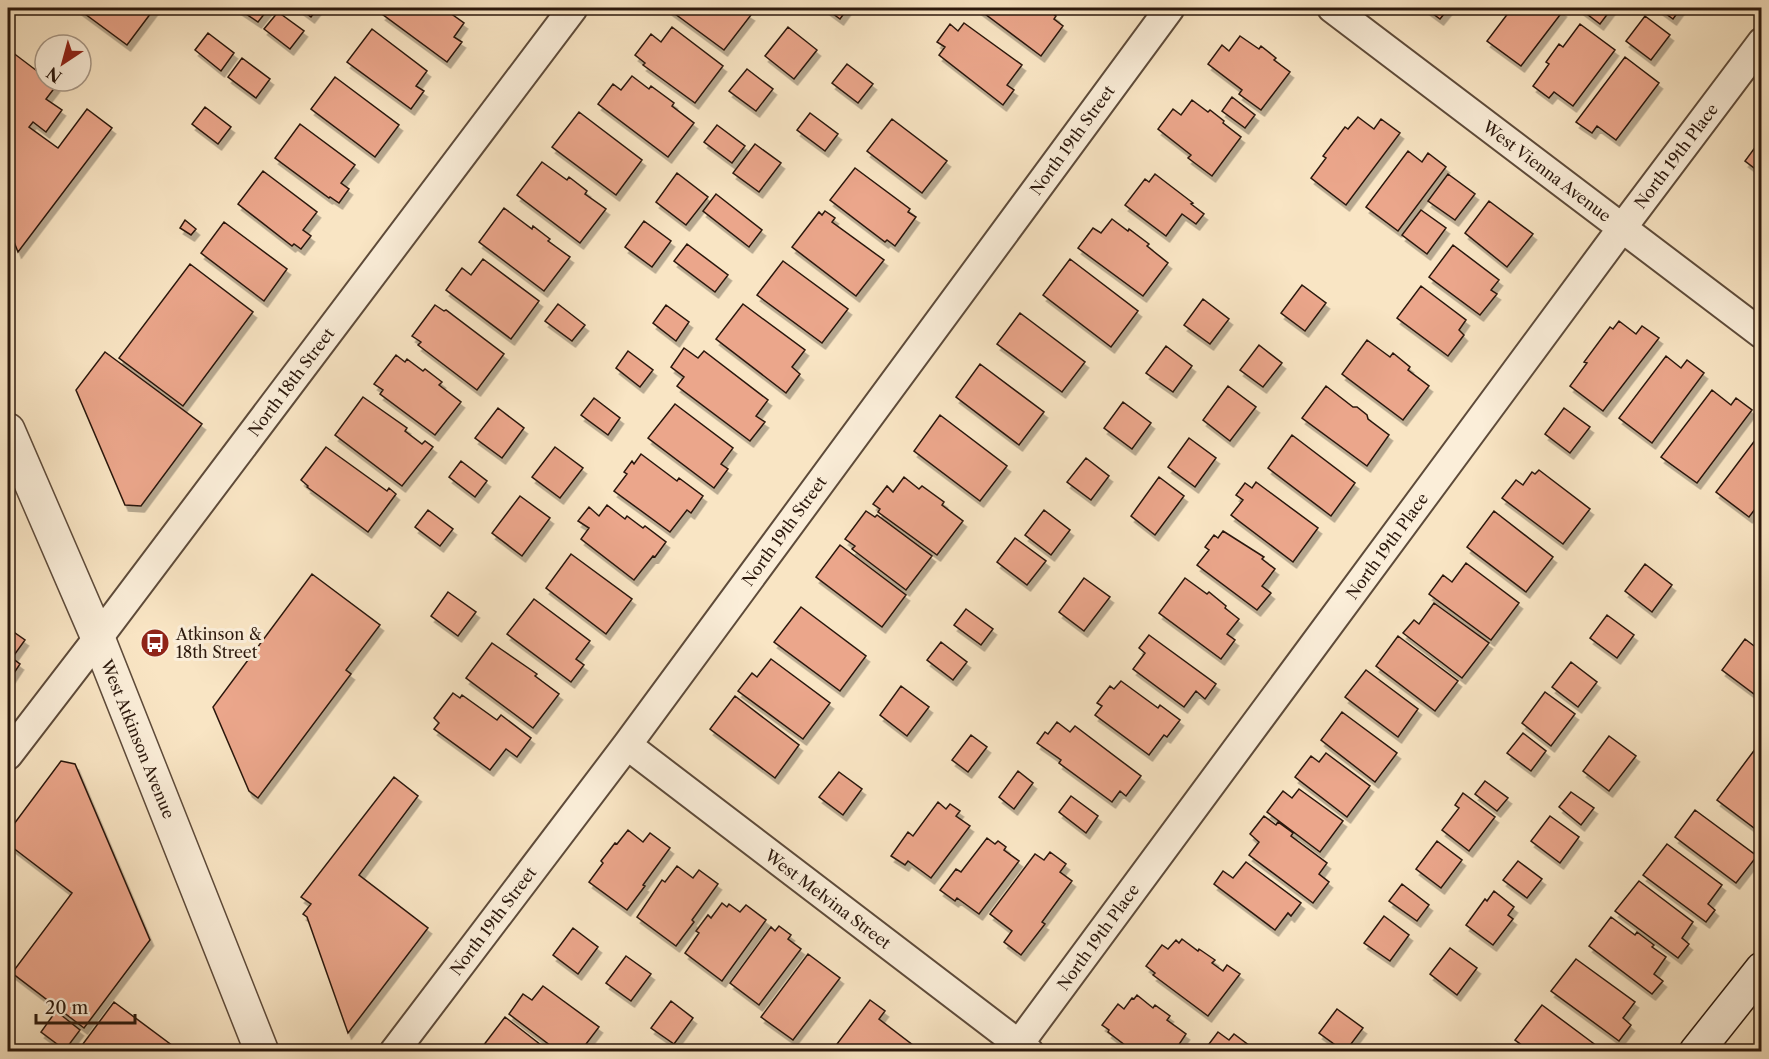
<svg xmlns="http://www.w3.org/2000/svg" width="1769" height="1059" viewBox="0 0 1769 1059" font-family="'Libre Caslon Text',serif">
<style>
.building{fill:#eba68b;stroke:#2b180c;stroke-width:1.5;filter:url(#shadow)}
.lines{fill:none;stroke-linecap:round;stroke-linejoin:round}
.minor-casing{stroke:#5e4b3a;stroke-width:32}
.tertiary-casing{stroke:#5e4b3a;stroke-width:36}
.secondary-casing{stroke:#2b180c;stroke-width:36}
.minor{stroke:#fbeed9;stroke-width:28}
.tertiary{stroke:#fbeed9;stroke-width:33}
.secondary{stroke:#fbeed9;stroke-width:33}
.labels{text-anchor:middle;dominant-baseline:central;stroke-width:6;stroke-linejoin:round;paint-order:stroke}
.street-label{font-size:16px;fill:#2b180c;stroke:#fbeed9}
.poi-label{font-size:16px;fill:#2b180c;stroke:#fbeed9;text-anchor:start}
</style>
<defs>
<filter id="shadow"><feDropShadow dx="3.5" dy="6" stdDeviation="0" flood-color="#0004"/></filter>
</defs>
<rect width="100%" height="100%" fill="#f9e5c4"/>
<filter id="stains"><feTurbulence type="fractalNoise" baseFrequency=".00333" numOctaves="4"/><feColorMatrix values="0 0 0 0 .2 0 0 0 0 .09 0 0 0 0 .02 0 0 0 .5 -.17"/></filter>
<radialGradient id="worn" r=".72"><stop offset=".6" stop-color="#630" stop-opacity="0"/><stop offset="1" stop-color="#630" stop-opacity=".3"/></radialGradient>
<path class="building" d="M77,8H153L154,9L127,45Z
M237,8H269L258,22Z
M299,8H318L311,17Z
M387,8H443L464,23L454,37L462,42L447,62L382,14Z
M667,8H740L751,15L724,50Z
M825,8H848L840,19Z
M977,8H1044L1056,16L1054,19L1063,26L1041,56Z
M1425,8H1449L1440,19Z
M1512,8H1558L1563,11L1521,66L1487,41Z
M1579,8H1612L1600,24Z
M1658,8H1681L1673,19Z
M278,12L304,31L290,49L264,29Z
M1645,16L1670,35L1651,60L1626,41Z
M964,23L1022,65L1007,85L1014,90L1003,105L939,55L945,47L937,42L950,24L958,31Z
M1580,24L1615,50L1573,106L1554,92L1549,98L1533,86L1549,64L1546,62L1559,44L1563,47Z
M672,27L723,66L695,103L643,65L645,63L635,55L651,34L661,42Z
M788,27L817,50L794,79L765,56Z
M372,29L427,71L416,86L424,91L411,109L347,62Z
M208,33L234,53L221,71L195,50Z
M1240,36L1259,49L1261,46L1276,58L1274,60L1290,72L1261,110L1239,94L1242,90L1208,64L1222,45L1229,51Z
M8,49L45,77V81H50L56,86L46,99L62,110L46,132L33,122L29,127L58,148L87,109L112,128L18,252L8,227Z
M1625,57L1659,83L1616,140L1597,126L1592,133L1576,122Z
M242,58L270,79L256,98L228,77Z
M847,64L873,84L858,103L832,83Z
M747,69L773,89L756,111L729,91Z
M632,76L649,89L651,86L674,103L672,106L694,123L668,157L598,104L613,84L621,90Z
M335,77L399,125L375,157L311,109Z
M1232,97L1255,115L1245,128L1222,111Z
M1192,100L1208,112L1210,110L1224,121L1223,123L1241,137L1212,176L1188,158L1191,155L1158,129L1173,109L1181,115Z
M205,107L231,127L218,144L192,124Z
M579,112L642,160L616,195L552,147Z
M810,113L838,134L825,151L797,130Z
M1358,117L1374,129L1381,119L1400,133L1346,205L1311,178L1326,158L1323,156L1345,127L1348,129Z
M892,119L947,161L922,193L867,151Z
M300,124L355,165L341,183L349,189L339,203L330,197L329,198L275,158Z
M717,125L745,146L732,163L704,142Z
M1762,138V174L1745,161Z
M755,144L781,163L759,192L733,173Z
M1408,151L1422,162L1428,153L1446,167L1398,231L1366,207Z
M542,162L567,180L569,177L587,191L585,194L606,209L580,243L517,195Z
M855,168L910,209L908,212L916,217L895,246L887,240L885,242L830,200Z
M263,171L317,212L303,230L311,236L301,249L294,244L292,246L238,204Z
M677,173L708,197L686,225L656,202Z
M1155,174L1193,203L1191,204L1204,214L1196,224L1182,214L1166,236L1125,205L1145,179L1149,182Z
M1448,174L1475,194L1455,220L1428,201Z
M716,194L762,230L749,247L703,211Z
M1489,201L1533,234L1507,267L1465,233Z
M504,208L532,229L533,226L550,239L548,241L570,257L544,291L479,242Z
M1421,210L1446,228L1427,254L1402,235Z
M825,211L835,218L832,222L884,260L856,296L792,247L819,212L822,215Z
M1112,219L1128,231L1129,229L1149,244L1147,246L1168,263L1143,296L1078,248L1093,228L1101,233Z
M185,220L196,229L191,235L180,228Z
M644,221L671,241L652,267L625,247Z
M224,222L287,269L264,301L201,253Z
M687,244L728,275L715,292L674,261Z
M1453,245L1499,280L1491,290L1497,294L1480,315L1429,277Z
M483,259L539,301L511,339L446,290L462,268L471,275Z
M1070,259L1138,311L1111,347L1043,295Z
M783,261L848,309L822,343L757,295Z
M190,264L253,312L183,406L119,358Z
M1302,285L1326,303L1305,331L1281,313Z
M1421,286L1466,320L1459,330L1464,335L1448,356L1397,318Z
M1203,299L1229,319L1210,344L1184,325Z
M558,304L585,325L572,341L545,321Z
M743,304L805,350L792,367L800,374L786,393L716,339Z
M435,305L444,311L446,310L504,354L477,390L418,345L421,342L412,336Z
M666,305L689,322L676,341L653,323Z
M1020,313L1085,362L1062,392L997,344Z
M1619,321L1636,334L1642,326L1659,338L1603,411L1570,386L1587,363L1584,362L1610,327L1613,329Z
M1367,340L1390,357L1393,353L1410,367L1408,370L1429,386L1403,420L1342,374Z
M1259,345L1282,363L1263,387L1240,370Z
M1166,346L1192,366L1173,392L1146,373Z
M684,348L698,358L704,351L768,400L756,416L765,422L750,441L677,386L684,377L671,367Z
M628,351L653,370L640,387L616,368Z
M105,352L202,424L141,506L125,505L76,390Z
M396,355L405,362L407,359L423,371L425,369L442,382L439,385L461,402L435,435L380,394L383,390L374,384Z
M1666,356L1681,368L1687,360L1704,373L1652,443L1619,418Z
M980,364L1044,412L1019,445L956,397Z
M1228,386L1256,407L1230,441L1203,420Z
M1326,386L1353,407H1357L1367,415L1368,419L1389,435L1367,466L1302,418Z
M1712,390L1731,405L1736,398L1752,410L1697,483L1661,457Z
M363,397L407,428L405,431L422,444L425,441L433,447L402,486L335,435Z
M594,398L620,418L608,435L581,415Z
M1123,402L1151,423L1132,449L1104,428Z
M675,404L733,448L721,464L728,469L714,488L648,438Z
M498,408L524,428L502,458L475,438Z
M1564,408L1590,427L1570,453L1545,434Z
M940,415L1007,466L980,501L914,451Z
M1762,431V500L1749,517L1716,492Z
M1292,435L1355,483L1331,516L1268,468Z
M1189,438L1216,458L1195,487L1168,467Z
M326,447L387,491L389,488L396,494L368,532L307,487L308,486L301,480Z
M555,447L583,468L560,498L532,477Z
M641,454L677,481L679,478L703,496L691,513L687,510L670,532L614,491L627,474L624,472L632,461L634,464Z
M1086,458L1109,476L1091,500L1067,482Z
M461,461L487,481L475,497L449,477Z
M1539,470L1590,509L1563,544L1502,498L1516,480L1523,485L1532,472L1535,474Z
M904,477L919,489L922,486L944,502L942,505L963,521L937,555L878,512L880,509L873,504L887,486L893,492Z
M1159,477L1184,496L1155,535L1131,516Z
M1256,482L1318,528L1293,562L1231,515L1243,500L1236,495L1245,483L1252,488Z
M520,496L550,518L522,556L492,533Z
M607,505L625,519L627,516L643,528L645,526L666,542L655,557L653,556L634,580L581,539L589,528L578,521L589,507L599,516Z
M428,510L453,529L440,546L415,527Z
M1044,510L1070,530L1051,555L1025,535Z
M866,511L875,517L877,515L932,556L906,590L852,549L855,546L845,539Z
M1494,511L1553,557L1526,592L1467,547Z
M1223,531L1264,557L1262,559L1275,569L1262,586L1271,593L1257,610L1197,565L1209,550L1205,547L1214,535L1218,538Z
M1015,538L1046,561L1027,585L997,562Z
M840,545L906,595L882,627L816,577Z
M571,554L632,599L606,634L546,588Z
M1466,563L1519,603L1491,640L1429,594L1443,575L1452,582Z
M1645,564L1672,585L1652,612L1625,591Z
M312,574L380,625L346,670L351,674L258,798L249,791L213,707Z
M1084,578L1110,597L1084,631L1059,612Z
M1185,578L1207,594L1209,592L1226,606L1225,608L1239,619L1227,634L1235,640L1221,659L1159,613Z
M448,592L476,612L458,636L431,616Z
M534,599L590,641L576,659L584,665L571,682L507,634Z
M1434,603L1489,643L1462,678L1403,633L1414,620L1419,624Z
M801,607L866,656L840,691L774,642Z
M966,609L993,629L981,645L954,625Z
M1607,615L1634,635L1617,658L1590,638Z
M8,628L25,640L12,658L20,664L8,682Z
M1149,635L1216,684L1205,699L1196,691L1184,707L1133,669L1145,653L1139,648Z
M1398,636L1458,681L1435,711L1376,666Z
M1745,639L1762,652V700L1722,670Z
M941,642L967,662L953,680L927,660Z
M492,643L537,674L535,676L559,694L533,728L466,678Z
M771,659L830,703L803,739L738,691L752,673L757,677Z
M1571,662L1597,682L1578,707L1552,687Z
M1366,670L1418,709L1398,737L1345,697Z
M1121,681L1158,708L1160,705L1180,720L1167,737L1164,735L1149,755L1095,715L1102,706L1097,703L1110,686L1114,689Z
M901,686L929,707L907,736L880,715Z
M1545,692L1575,714L1551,746L1522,723Z
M453,693L460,698L462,695L497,720L501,715L531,738L517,757L506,749L490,770L434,729L439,723L434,718Z
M735,696L799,745L775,778L710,729Z
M1342,712L1397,753L1375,782L1321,740Z
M1057,722L1070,732L1075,726L1141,776L1126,796L1120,791L1112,802L1059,763L1061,760L1037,743L1045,732L1048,734Z
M1523,733L1546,751L1531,771L1507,753Z
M971,735L987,747L968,772L952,760Z
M1609,736L1636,756L1609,791L1583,771Z
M1762,740V834L1717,800Z
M1326,753L1370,786L1347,817L1295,777L1311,756L1319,762Z
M61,761L75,764L150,940L84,1028L12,973L72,893L8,844V832Z
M1018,771L1033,783L1014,809L999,797Z
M839,772L862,789L843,815L819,797Z
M394,777L418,796L359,875L428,928L348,1033L307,917L303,914L311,904L301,897Z
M1485,781L1508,798L1497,811L1475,794Z
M1299,789L1343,821L1320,852L1267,812L1283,791L1292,798Z
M1571,792L1594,808L1581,825L1559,807Z
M1463,793L1495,817L1469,851L1442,830L1459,808L1455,805Z
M1071,796L1098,816L1086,833L1059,812Z
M938,802L946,809L950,804L960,811L956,816L970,826L931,878L908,861L905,865L891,856L908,832L913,836Z
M1695,810L1757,856L1736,883L1675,837Z
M1264,816L1276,825L1278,822L1293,833L1291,836L1327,863L1319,874L1329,882L1313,903L1249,855L1259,842L1250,834Z
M1550,816L1579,837L1560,863L1531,841Z
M628,830L643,842L650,833L670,848L643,885L645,886L627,910L589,882L603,863L601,861L615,843L617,844Z
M987,838L995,844L998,841L1006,847L1004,850L1019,861L979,914L957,898L955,901L940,890L956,869L961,872Z
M1437,841L1462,860L1441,888L1416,869Z
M1667,844L1722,885L1708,904L1715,910L1706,922L1643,875Z
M1050,852L1066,864L1060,872L1072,881L1042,922L1045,924L1021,955L1004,942L1012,931L990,914L1035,854L1044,860Z
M1518,861L1542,879L1527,898L1503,880Z
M1246,862L1301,903L1291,916L1288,913L1275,930L1214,884L1223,871L1233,878Z
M677,866L693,878L699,870L718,884L692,920L694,922L676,946L637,917L662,880L665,882Z
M1639,881L1693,922L1682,938L1689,944L1678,958L1615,911Z
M1402,884L1429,905L1417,921L1389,901Z
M1494,891L1514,907L1508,915L1513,919L1493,945L1466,925L1485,899L1487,901Z
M722,903L727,907L729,904L740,912L746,905L766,920L722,981L685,953L699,933L696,931L708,915L711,918Z
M1384,916L1409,935L1390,961L1364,943Z
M1611,917L1635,935L1637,932L1654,945L1652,947L1666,957L1654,974L1663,981L1652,994L1589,946Z
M779,926L791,935L788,939L801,949L759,1005L730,983L771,927L775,931Z
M573,928L598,947L578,974L553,955Z
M1182,939L1198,951L1199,949L1215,960L1212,963L1223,971L1227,965L1240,974L1208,1016L1153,975L1155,973L1146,966L1162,945L1168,949L1176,940L1179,943Z
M1450,948L1477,968L1457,995L1430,974Z
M808,954L840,978L793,1040L761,1017Z
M626,956L651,974L631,1001L606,983Z
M1576,959L1635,1002L1623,1018L1631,1025L1619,1041L1551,991Z
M543,986L599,1027L580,1052H559L509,1014L523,994L532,1000Z
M1137,995L1153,1008L1155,1005L1170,1016L1167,1020L1186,1034L1174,1052H1134L1108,1032L1109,1030L1102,1025L1118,1004L1124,1009L1132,998L1134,999Z
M870,1000L885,1011L879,1019L922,1052H848L837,1044Z
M671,1001L693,1018L674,1044L651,1028Z
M114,1002L181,1052H77Z
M1542,1005L1601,1049L1598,1052H1531L1515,1040Z
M1337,1009L1363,1028L1345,1052L1319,1033Z
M56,1011L80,1030L65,1050L41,1032Z
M505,1017L550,1052H482L480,1050Z
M1218,1032L1229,1040L1234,1034L1258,1052H1203Z"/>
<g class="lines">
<g class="minor-casing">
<path id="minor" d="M1332,8L1762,334
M627,745L1029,1052
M8,755L98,638L573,8
M394,1052L627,745L1170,8
M1013,1052L1622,228L1762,42"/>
</g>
<g class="tertiary-casing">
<path id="tertiary" d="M8,430L98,638L262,1052"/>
</g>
<g class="secondary-casing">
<path id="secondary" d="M1696,1052L1762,969"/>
</g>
<use href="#minor" class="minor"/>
<use href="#tertiary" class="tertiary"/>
<use href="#secondary" class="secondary"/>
</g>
<defs>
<g id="bus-disc" transform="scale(1.5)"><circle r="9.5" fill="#8f2418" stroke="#fbeed9"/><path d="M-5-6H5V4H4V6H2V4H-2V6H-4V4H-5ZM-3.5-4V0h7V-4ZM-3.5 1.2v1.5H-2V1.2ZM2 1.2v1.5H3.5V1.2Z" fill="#fff"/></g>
</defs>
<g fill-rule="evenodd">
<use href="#bus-disc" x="155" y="643"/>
</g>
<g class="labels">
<g class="street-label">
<text transform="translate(1072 140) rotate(-54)">North 19th Street</text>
<text transform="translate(1676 156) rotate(-53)">North 19th Place</text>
<text transform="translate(1547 171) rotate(37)">West Vienna Avenue</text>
<text transform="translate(291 382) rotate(-53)">North 18th Street</text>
<text transform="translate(784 531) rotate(-54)">North 19th Street</text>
<text transform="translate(1387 546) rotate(-54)">North 19th Place</text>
<text transform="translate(138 739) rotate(68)">West Atkinson Avenue</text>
<text transform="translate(828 899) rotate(37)">West Melvina Street</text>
<text transform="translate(493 921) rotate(-53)">North 19th Street</text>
<text transform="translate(1098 937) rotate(-54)">North 19th Place</text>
</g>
<g class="poi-label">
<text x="176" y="634">Atkinson &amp;<tspan x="176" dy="18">18th Street</tspan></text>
</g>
</g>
<rect width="1769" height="1059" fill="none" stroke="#f9e5c4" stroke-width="30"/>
<rect x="9" y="9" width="1751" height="1041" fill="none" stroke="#2b180c" stroke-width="3"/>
<rect x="15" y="15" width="1739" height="1029" fill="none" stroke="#2b180c" stroke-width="1.5"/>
<g transform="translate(63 63) rotate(216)"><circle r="28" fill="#fbeed9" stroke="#a89887" stroke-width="1.5"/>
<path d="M0-4.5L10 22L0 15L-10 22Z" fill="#8f2418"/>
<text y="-9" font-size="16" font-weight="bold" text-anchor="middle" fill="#2b180c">N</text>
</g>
<path d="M36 1014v9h99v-9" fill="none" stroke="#2b180c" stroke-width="3"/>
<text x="45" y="1014" font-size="18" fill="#2b180c" stroke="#fbeed9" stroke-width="4.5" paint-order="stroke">20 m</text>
<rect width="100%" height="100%" filter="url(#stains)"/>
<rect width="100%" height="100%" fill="url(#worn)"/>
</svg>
